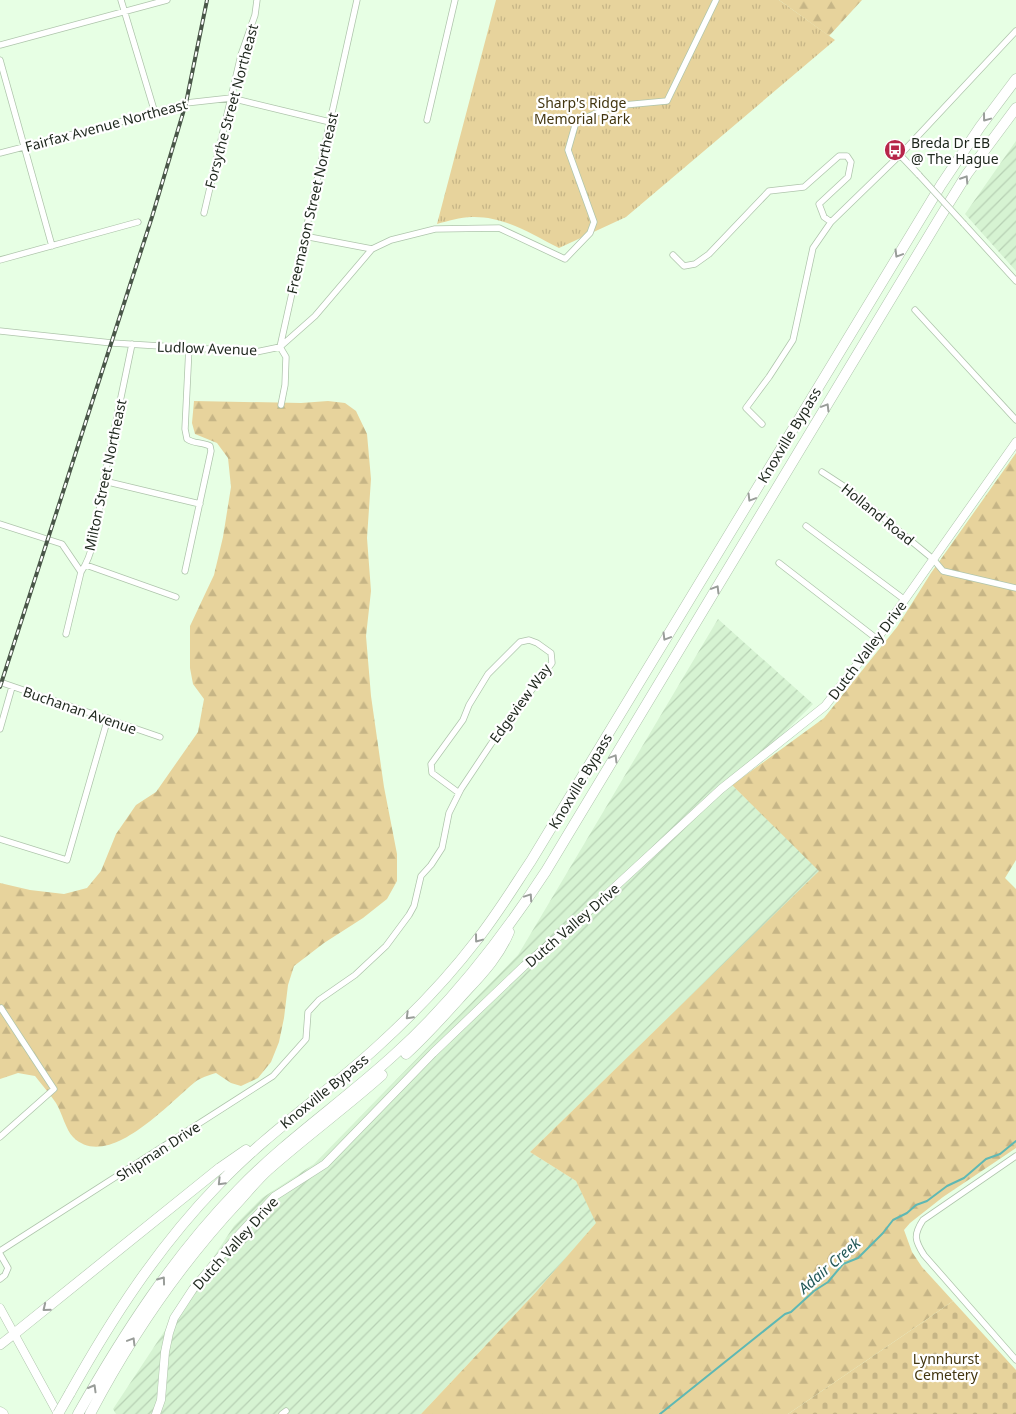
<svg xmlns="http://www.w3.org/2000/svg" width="1016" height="1414" viewBox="0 0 1016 1414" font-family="'Noto Sans',sans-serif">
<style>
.industrial{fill:url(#industrial-furrows)}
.forest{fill:url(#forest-firs)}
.cemetery{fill:url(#cemetery-stones)}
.park{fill:url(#park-tufts)}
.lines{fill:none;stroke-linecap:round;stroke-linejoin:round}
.stream{stroke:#5eb8b4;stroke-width:2}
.street-casing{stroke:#afc5ac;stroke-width:7}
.secondary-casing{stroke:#afc5ac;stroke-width:9}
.primary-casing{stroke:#afc5ac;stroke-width:10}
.highway-casing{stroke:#afc5ac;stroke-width:11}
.street{stroke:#fff;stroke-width:5.5}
.secondary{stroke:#fff;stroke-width:8}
.primary{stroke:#fff;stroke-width:9}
.highway{stroke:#fff;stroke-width:10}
.rail-casing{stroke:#495648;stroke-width:4}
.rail{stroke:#fff;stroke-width:2;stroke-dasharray:5.5;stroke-linecap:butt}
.street-bridge-casing{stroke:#afc5ac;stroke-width:7;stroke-linecap:butt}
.highway-bridge-casing{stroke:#afc5ac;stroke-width:11;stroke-linecap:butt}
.street-bridge{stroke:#fff;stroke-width:5.5}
.highway-bridge{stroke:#fff;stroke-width:10}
.oneway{stroke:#999d99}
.labels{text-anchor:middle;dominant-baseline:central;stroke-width:4.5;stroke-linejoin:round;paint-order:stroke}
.park-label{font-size:14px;fill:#433610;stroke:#fff}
.street-label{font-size:14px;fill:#1d261c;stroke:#fff}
.poi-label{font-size:14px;fill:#1d261c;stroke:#fff;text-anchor:start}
.water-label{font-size:15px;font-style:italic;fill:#235958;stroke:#fff}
</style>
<defs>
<pattern id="industrial-furrows" width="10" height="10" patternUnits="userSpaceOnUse" patternTransform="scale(1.25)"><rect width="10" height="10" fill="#d6f3d2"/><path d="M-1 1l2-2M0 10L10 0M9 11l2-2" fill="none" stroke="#b7d0b4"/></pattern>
<pattern id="forest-firs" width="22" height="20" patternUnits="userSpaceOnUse" patternTransform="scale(1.25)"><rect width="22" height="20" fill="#e7d39c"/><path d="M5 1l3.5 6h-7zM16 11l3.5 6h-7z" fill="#c6b586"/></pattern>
<pattern id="cemetery-stones" width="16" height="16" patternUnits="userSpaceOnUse" patternTransform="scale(1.25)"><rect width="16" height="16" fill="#e7d39c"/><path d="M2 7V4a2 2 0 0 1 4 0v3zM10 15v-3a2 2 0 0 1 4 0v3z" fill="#c6b586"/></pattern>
<pattern id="park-tufts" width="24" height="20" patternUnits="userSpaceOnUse" patternTransform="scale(1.25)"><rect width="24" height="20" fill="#e7d39c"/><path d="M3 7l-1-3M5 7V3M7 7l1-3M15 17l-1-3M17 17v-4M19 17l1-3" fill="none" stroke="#c6b586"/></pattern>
</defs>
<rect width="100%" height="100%" fill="#e7ffe4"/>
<path class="industrial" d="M1016,141V271L965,214Z
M718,619L813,704L732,785L820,871L530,1152L576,1181L597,1223L536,1292L421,1414H116L113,1409L234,1226L262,1198L314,1164L518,955Z"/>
<path class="forest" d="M779,0H862L829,36Z
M194,401L301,403L328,401L345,403L356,411L367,434L371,479L367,538L371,591L366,636L371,696L384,787L397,854V881L387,899L363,918L324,943L294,966L288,985L284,1018L279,1042L271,1062L258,1078L241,1086L231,1083L216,1073C209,1075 200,1078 195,1082C169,1103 108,1172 73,1137C66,1130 62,1113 56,1103C50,1094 42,1085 35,1076L18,1073L0,1079V883L30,890L64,894L87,888L101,871L116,834L136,805L156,792L198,732L204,699L193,684L190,668V626L214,575L223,537L231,487L228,458L217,443L195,434L192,423Z
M1016,453V860L1005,878L1016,889V1148L943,1197L910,1223L904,1230L912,1252L922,1267L953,1301L923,1322L788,1414H421L536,1292L596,1223L576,1181L530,1152L819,871L732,785L824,718L897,627L931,573Z"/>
<path class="cemetery" d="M953,1301L1016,1370V1414H788L923,1322Z"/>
<path class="park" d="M496,0H779L835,40L626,217L559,248C531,234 504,216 472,217C460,217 448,221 437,224Z"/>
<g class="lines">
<path class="stream" d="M660,1414L785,1314L791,1312L814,1291L828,1282L843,1264L858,1258L883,1233L893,1220L907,1213L916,1205L927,1201L947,1186L964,1178L986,1159L1000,1154L1016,1141"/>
<g class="street-casing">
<path id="street" d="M121,0L155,113
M0,45L167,0
M0,60L52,246
M427,120L455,0
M0,153L155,113L186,103L231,98L330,122
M900,155L919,175
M204,213L241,55L255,15L257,0
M964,224L1016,281
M304,236L372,249
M673,255L684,266L695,264L709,254L769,191L804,187L839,156H847L851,162L848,177L819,204L824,217L831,222
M0,260L138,222
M915,310L1016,420
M0,331L112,343L256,352L280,347L315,316L372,249L391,240L435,229L499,228L565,259L590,233L594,222L568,150L576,122L613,106L667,101L716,0
M281,405L285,385L286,357L280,347L357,0
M762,424L746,408L769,377L793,340L813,248L831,222L900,155L1016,31
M822,472L848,489L933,559L943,571L1016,588
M104,481L200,504
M0,524L62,544L81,572
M806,526L905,600
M779,563L877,639
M86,565L176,597
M185,571L211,451L210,446C202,442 194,444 187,439L185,429L189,347
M66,634L81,572C97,549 99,506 104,479C113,434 123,389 132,344
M0,682L160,737
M0,729L12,687
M0,839L67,860L108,718
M0,1137L54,1089L1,1008
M1016,1156L923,1220C913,1235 915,1241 924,1255L1016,1360
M0,1251L273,1076L306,1039L308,1012L319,1000L355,975L386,946L409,915L414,906L421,876L431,865L442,848L449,813L461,789L491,744L552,663L551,653L537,643L529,640L520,642L488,674L469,705L463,720L431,764L432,773L459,793
M0,1254L8,1268L5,1275L0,1279
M282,1414L286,1411"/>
</g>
<g class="secondary-casing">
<path id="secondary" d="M0,1308L58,1414
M156,1414L161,1400L165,1352L169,1333L174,1318L193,1289L235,1239L275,1196L325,1164L433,1053L524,966L591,909L721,789L825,706L877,639L1016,442"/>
</g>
<g class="primary-casing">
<path id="primary" d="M0,1345L14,1334"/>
</g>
<g class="highway-casing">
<path id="highway" d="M406,1054C428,1034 448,1011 468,989C484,972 500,954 509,932
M14,1334L220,1168L246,1150
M70,1393C112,1318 158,1247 218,1185C267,1133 326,1094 378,1046C413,1014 447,979 476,941C496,916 513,888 531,861L941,185L980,127L1016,79
M0,1412L3,1414
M78,1414C124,1333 173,1257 238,1190C286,1140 344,1101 395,1054C455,1000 503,937 546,871L939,219L967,174L1016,108
M90,1414C131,1336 180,1264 240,1200C249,1190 258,1179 268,1170C305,1137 345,1108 382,1075"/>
</g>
<use href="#street" class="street"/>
<use href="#secondary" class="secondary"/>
<use href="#primary" class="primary"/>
<use href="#highway" class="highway"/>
<g class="rail-casing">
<path id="rail" d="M0,687L152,217L186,103L207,0"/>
</g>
<use href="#rail" class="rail"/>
<g class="street-bridge-casing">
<path id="street-bridge" d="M919,175L964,224"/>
</g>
<g class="highway-bridge-casing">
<path id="highway-bridge" d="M58,1414L70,1393"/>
</g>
<use href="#street-bridge" class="street-bridge"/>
<use href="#highway-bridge" class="highway-bridge"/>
</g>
<defs><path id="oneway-chevron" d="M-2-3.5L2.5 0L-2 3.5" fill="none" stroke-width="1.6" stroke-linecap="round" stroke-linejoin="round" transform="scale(1.25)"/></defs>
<g class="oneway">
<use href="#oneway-chevron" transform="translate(986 118) rotate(127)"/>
<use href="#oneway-chevron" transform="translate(965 179) rotate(-57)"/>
<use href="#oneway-chevron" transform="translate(898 254) rotate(121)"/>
<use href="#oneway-chevron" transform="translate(826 407) rotate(-59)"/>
<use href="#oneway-chevron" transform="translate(751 498) rotate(121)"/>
<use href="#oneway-chevron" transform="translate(716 589) rotate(-59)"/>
<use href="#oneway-chevron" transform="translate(666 637) rotate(121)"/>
<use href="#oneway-chevron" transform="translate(614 758) rotate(-59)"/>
<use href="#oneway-chevron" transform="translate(529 897) rotate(-56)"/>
<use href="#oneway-chevron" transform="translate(478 939) rotate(127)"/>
<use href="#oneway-chevron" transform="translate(409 1016) rotate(135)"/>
<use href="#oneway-chevron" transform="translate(221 1182) rotate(134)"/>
<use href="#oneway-chevron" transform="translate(162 1280) rotate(-54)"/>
<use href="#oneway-chevron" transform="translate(46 1308) rotate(141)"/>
<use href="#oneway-chevron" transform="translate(132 1341) rotate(-59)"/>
<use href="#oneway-chevron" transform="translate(93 1388) rotate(-60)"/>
</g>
<defs>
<g id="bus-disc" transform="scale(1.125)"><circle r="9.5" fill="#b7264a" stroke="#fff"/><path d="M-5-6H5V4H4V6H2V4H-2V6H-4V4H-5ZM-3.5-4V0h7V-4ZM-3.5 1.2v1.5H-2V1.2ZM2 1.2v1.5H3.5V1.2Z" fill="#fff"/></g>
</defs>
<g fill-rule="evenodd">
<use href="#bus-disc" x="895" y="150"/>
</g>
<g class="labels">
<g class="park-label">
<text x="582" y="102">Sharp's Ridge<tspan x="582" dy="16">Memorial Park</tspan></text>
<text x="946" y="1358">Lynnhurst<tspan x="946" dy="16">Cemetery</tspan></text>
</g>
<g class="street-label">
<text transform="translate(231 106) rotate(-75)">Forsythe Street Northeast</text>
<text transform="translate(106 125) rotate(-15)">Fairfax Avenue Northeast</text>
<text transform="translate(312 203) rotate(-77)">Freemason Street Northeast</text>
<text transform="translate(207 348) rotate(2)">Ludlow Avenue</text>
<text transform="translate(789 435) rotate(-59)">Knoxville Bypass</text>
<text transform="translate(105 475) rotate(-78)">Milton Street Northeast</text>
<text transform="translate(878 514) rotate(39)">Holland Road</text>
<text transform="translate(867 650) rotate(-53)">Dutch Valley Drive</text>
<text transform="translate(520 703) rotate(-54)">Edgeview Way</text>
<text transform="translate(80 710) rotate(19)">Buchanan Avenue</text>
<text transform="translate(580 781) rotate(-59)">Knoxville Bypass</text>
<text transform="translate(572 925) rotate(-41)">Dutch Valley Drive</text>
<text transform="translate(324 1091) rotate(-39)">Knoxville Bypass</text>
<text transform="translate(158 1151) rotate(-33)">Shipman Drive</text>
<text transform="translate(235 1243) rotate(-48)">Dutch Valley Drive</text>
</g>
<g class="poi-label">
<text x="911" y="142">Breda Dr EB<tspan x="911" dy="16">@ The Hague</tspan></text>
</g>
<g class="water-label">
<text transform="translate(829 1265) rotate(-41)">Adair Creek</text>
</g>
</g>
</svg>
